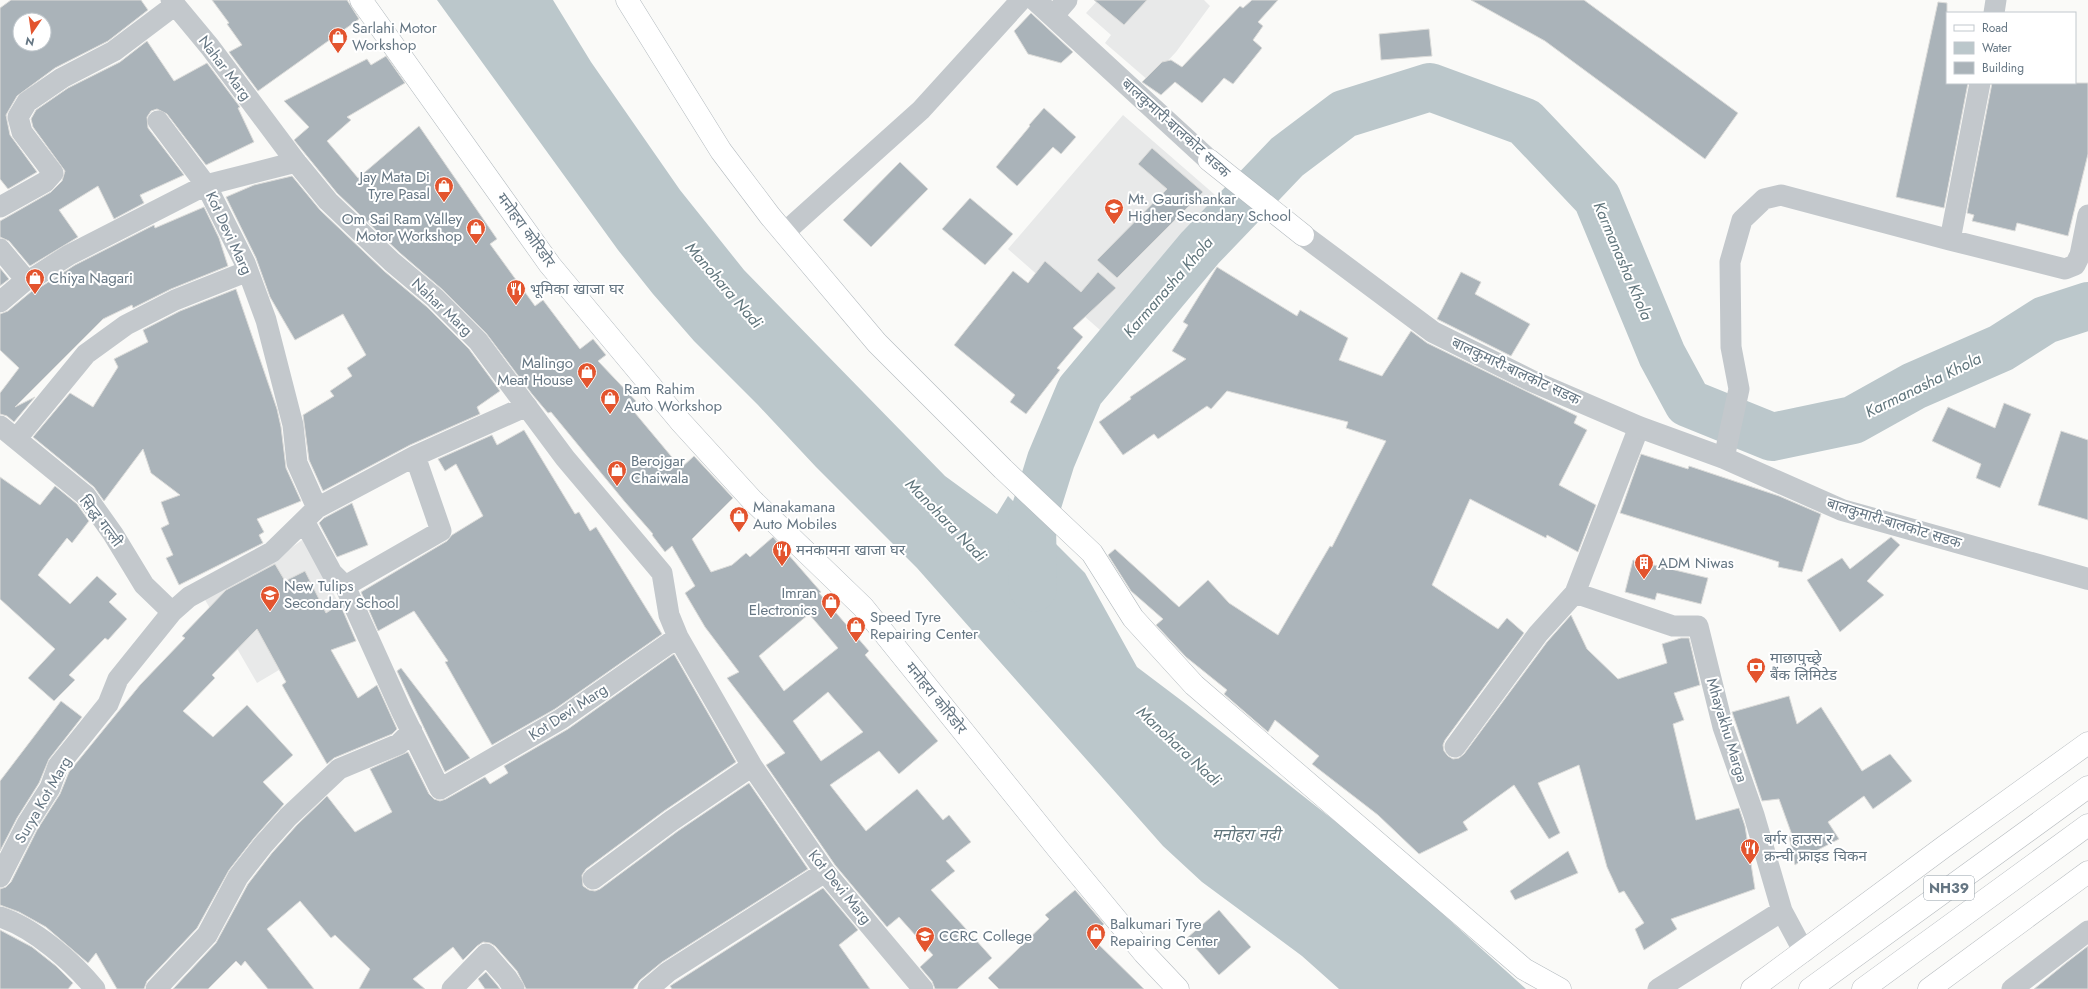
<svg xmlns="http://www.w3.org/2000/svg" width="2088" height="989" viewBox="0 0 2088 989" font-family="Jost,'Noto Sans Devanagari',sans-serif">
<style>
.built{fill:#e8e9e9}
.water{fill:#bbc7cb}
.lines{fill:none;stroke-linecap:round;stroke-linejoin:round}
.river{stroke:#bbc7cb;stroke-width:48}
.building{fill:#aab3b9;stroke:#dcdcda;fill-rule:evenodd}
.secondary-casing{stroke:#b3babf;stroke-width:23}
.primary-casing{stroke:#b5babe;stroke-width:23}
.trunk-casing{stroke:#b4b9bd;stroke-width:23}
.minor{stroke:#c3c8cc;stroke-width:21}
.tertiary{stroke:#c3c8cc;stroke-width:22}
.secondary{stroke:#fff;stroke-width:22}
.primary{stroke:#fff;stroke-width:22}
.trunk{stroke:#fff;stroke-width:22}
.labels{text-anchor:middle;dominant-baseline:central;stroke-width:4;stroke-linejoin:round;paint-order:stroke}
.shield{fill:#fff;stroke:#939fa8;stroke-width:1}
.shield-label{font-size:14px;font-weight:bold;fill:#657683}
.poi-label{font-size:15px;fill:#657683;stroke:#fff;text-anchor:start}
.street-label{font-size:15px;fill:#657683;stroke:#fff}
.water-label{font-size:16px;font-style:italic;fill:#60757c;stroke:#fff}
</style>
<rect width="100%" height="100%" fill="#fafaf8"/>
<path class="built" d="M1098,0H1204L1210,6L1176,52L1149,81L1105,43L1111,35L1086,13Z
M1123,115L1222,201L1100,330L1008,249Z
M305,538L340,606L328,641L257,683L235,645L218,622L201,593L288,550Z"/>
<path class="water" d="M437,0H553L591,62L680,190L744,270L945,476L997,514L1008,496L1085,573L1137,667L1186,704L1373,851L1526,989H1339L1302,956L1202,882L1163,846L917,568L816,467L758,405L694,341L653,294L618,250Z"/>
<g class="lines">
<path class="river" d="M1033,588L1032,521L1051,460L1080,391L1200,248L1287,157L1344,114L1430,87L1525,122L1597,198L1662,355L1688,403L1772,437L1853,420L1914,386L2001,348L2045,320L2088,306"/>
</g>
<path class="building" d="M11,0H141L148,10L108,41L55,68L17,96L6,115L10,135L37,172L8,189L0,179V8ZM20,20H44V44H20Z
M212,0H347L359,19L258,91L229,52L242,45L227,24L229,23Z
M1094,0H1147L1124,25Z
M1252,0H1278L1258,22L1263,26L1253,40L1262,48L1233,84L1224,78L1202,103L1175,82L1161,95L1142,82L1162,62L1171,60L1182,67L1240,6L1243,8Z
M1471,0H1584L1738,113L1705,159L1545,41Z
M1938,2L1947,3V83H1968L1944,208L1896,197Z
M1031,13L1073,52L1061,63L1028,54L1014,31Z
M1429,29L1432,56L1381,60L1379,34Z
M147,41L174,81L207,63L240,107L238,108L254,142L206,165L167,114L157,109L151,111L147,117L148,128L184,175L140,195L144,203L114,219L98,186L59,210L78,237L30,266L9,241L0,237V221L51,192L62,181L65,171L33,127L31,119L36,110L68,88L120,62Z
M386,56L405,83L347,117L351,120L327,141L358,178L419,126L497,239L490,244L535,306L543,300L580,349L593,339L606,355L598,361L636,401L630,407L681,468L694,456L733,498L692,539L711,572L732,565L746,553L750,557L773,537L821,592L819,593L869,651L865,655L938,741L899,774L879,751L830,785L866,831L917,789L943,820L949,815L971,842L946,861L955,871L931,890L992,958L957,989H935L932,981L920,967L933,955L899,917L887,927L835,865L766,765L785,753L727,678L739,672L705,627L685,593L695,586L672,546L665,552L652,535L653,534L625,502L551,412L548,413L532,394L486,333L443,290L400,253L337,193L294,140L309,127L284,101L367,59L371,65ZM809,614L838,648L784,691L759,656ZM828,692L863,732L821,761L793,721Z
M1992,83H2088V154L2068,236L2017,223L2015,231L1972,221L1974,215L1967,213Z
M1044,108L1076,137L1061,154L1053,147L1017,186L996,167L1030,126L1029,125Z
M1152,148L1203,192L1117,278L1097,260L1167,189L1138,164Z
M900,162L928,189L871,247L843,220Z
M292,176L320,210L384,271L427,307L469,349L500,391L477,407L480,414L410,445L323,491L309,460L303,415L334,396L330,391L352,376L347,368L366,355L343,314L295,340L270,297L256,258L226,197L254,185Z
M970,198L1013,234L985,265L942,229Z
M204,207L219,238L228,266L171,289L133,308L132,305L103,319L15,407L35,397L14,422L7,416L0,414V393L19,368L0,350V314L8,311L32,291L39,288L75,265L154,225L155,228Z
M1045,261L1081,292L1098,272L1116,288L1073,328L1083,337L1057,368L1060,370L1026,414L1010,402L1015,395L954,345L1013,271L1028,283Z
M1217,267L1297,316L1300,310L1348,338L1339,360L1382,376L1411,331L1427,343L1577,416L1574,423L1587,430L1559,485L1596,505L1578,552L1547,535L1546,538L1470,499L1432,585L1498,629L1507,618L1524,633L1445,740L1443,745L1444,751L1448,756L1453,759L1459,758L1464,754L1547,642L1571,615L1587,649L1618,679L1667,663L1662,644L1681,638H1689L1700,685L1674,693L1684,720L1673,724L1696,820L1739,808L1745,826L1755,889L1671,919L1677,929L1644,950L1635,929L1644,923L1624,891L1619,893L1607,867L1579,765L1538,783L1560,833L1549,839L1514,785L1463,822L1468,830L1419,854L1378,815L1312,764L1319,756L1275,720L1268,732L1224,694L1227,690L1186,657L1156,625L1163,619L1131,591L1108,555L1115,549L1179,607L1208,580L1229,603L1278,635L1330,546L1332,547L1386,441L1346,428L1348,422L1227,391L1211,409L1207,406L1158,439L1154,434L1123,455L1099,422L1131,399L1130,397L1186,359L1172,351L1188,325L1183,322Z
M0,268L9,279L0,286Z
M1461,272L1481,282L1475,294L1530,324L1511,356L1437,319Z
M236,289L277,409L281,427L286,468L301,501L257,519L264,532L259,535L263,543L179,585L166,558L173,555L161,528L169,524L161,502L180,495L151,473L143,449L104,501L94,487L33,437L70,393L93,407L118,367L114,359L148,342L143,330L180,311Z
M2004,403L2031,414L2000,488L1976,478L1981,464L1932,441L1948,407L1995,428Z
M524,430L575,514L579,512L590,531L596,527L662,634L555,709L492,745L445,662L448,661L414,611L378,631L361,592L447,541L452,535L483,516L456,464L445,471L438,459L492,435L497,445Z
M2061,431L2088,440V520L2038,505Z
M1641,454L1688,469L1689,466L1779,496L1821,514L1802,572L1778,567L1779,562L1620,513Z
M0,477L40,505L55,486L77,504L89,521L72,543L67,538L38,575L70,604L97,576L117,594L109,602L127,619L108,640L105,638L69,675L75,680L54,701L28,678L55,649L0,599Z
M352,503L368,545L337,557L319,523L324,518Z
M1891,537L1900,545L1867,581L1884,595L1840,632L1807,580L1842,558L1850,569Z
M1633,560L1708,578L1701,604L1657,593L1655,600L1625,592Z
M275,564L285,581L305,571L326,613L340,604L356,641L331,650L358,698L377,685L397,729L392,734L334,758L327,764L282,685L286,682L257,629L212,675L215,678L183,711L213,737L247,705L293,755L263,782L284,804L254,838L229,870L197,928L147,981L144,989H117L96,953L88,963L46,927L19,912L0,905V889L6,887L11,882L37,830L60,794L69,772L140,685L185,638L182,636L226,590Z
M674,654L736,762L664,811L586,869L582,875L583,886L589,890L595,891L600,889L678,831L749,783L808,869L662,962L640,980L633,989H526L517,971L495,946L490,943L483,942L477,946L463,960L453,947L413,979L425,989H359L370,969L335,935L331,938L300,901L267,929L314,989H268L245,961L241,966L236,961L208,989H173L216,943L248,884L272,853L297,825L327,796L355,832L392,812L370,769L408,752L429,794L434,799L440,801L446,799L485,777L490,784L508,773L504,766L568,729Z
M401,668L470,758L445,772L397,671Z
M1789,696L1797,724L1821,707L1862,771L1890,754L1912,781L1873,809L1864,796L1828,822L1839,839L1812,853L1795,865L1789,836L1792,835L1779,799L1762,801L1732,712Z
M61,701L82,717L49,759L39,783L17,818L0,851V781Z
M1568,851L1578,873L1515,900L1510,891Z
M823,888L858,930L839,945L870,989H672L670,986Z
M1075,890L1104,924L1090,936L1144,989H999L988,978L1049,919L1045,915Z
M1219,910L1251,947L1219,975L1187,938Z
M0,930L32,947L56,966L73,983L68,989H0Z
M2088,946V989H2034L2066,963Z
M486,972L497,985L500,989H485L478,979Z"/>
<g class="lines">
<g class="secondary-casing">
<path id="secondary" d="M361,0L550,265L680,421L752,500L863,607L1058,849L1144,953L1178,989
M627,0L721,151L770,216L877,343L1003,469L1092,553L1133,618L1194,685L1524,969L1560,989
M1209,160L1303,235"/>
</g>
<g class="primary-casing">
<path id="primary" d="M1752,989L1945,846L2088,743
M1929,989L2088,872"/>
</g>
<g class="trunk-casing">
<path id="trunk" d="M1810,989L2088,787
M1863,989L2088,825"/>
</g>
<path class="minor" d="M171,0L210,47L296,162L328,201L392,262L435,298L478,341L565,458L662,573L669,615L678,637
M1994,13L1996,0
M1054,15L1067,0
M158,121L206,185L296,162
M0,207L45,182L53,173L22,132L18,117L27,102L62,78L114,51L175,5
M784,233L921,110L1021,0
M1950,240L1980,83
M0,249L26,280
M0,302L26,280L33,278L69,255L206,185L245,263L266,320L293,425L297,463L317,508
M0,426L86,496L113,534L144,585L172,612
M17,438L86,354L126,325L175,300L248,271
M415,456L441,531L345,586L401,710L440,789L561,719L678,637L752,766L825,872L923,989
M1724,458L1739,389L1731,347L1730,262L1742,220L1764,199L1781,195L1950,240L2065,269L2075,265L2080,255L2088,215
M304,521L332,573L345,586
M1575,593L1673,626H1698L1723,727L1754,815L1782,911L1804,952
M1455,747L1538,634L1575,593L1639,427
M0,877L27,824L50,788L58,766L108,704L118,679L172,612L189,597L272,552L317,508L415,456L527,406
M593,879L671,821L752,766
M0,917C34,928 73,962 95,989
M156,989L207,935L238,877L263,845L288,817L339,769L399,744L412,731
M452,989L486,954L507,978L514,989
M648,989L668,972L825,872
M1658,989L1782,911
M2012,989L2088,931"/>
<path class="tertiary" d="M1035,0L1209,160
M1303,235L1433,332L1532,381L1639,427L1724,458L1842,510L2088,579"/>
<use href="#secondary" class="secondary"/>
<use href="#primary" class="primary"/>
<use href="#trunk" class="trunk"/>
</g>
<defs>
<g id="shop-pin" transform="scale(1)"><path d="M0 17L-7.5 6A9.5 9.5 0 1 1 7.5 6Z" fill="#e3542e" stroke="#fff"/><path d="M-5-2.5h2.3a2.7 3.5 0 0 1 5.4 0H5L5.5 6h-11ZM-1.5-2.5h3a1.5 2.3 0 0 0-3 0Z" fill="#fff"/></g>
<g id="school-pin" transform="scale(1)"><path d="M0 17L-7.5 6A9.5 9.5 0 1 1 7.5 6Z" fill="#e3542e" stroke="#fff"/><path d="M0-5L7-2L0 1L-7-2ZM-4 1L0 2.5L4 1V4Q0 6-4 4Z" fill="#fff"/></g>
<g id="restaurant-pin" transform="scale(1)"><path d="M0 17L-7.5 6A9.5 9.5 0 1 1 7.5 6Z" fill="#e3542e" stroke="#fff"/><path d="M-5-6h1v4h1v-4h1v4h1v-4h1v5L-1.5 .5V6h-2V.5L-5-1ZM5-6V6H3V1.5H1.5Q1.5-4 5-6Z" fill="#fff"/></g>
<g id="building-pin" transform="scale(1)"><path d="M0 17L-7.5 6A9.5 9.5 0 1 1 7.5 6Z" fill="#e3542e" stroke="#fff"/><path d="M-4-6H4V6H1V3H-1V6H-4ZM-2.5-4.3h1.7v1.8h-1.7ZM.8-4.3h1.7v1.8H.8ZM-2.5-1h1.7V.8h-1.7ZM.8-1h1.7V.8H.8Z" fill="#fff"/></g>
<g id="bank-pin" transform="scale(1)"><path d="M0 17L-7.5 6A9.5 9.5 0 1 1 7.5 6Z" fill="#e3542e" stroke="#fff"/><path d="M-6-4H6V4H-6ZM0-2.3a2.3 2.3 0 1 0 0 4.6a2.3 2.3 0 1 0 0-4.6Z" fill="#fff"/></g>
<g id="university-pin" transform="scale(1)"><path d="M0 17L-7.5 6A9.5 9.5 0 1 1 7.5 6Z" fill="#e3542e" stroke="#fff"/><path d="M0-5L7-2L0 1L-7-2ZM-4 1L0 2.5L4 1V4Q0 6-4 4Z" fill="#fff"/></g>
</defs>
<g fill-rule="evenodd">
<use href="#shop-pin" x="338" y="37"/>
<use href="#shop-pin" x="444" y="186"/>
<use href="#school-pin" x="1114" y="208"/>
<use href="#shop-pin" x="476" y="228"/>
<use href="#shop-pin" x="35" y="278"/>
<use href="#restaurant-pin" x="516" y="289"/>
<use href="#shop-pin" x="587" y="372"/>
<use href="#shop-pin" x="610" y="398"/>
<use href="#shop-pin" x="617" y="470"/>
<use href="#shop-pin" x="739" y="516"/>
<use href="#restaurant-pin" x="782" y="550"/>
<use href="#building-pin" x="1644" y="563"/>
<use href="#school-pin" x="270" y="595"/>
<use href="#shop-pin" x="831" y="602"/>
<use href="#shop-pin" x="856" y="626"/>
<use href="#bank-pin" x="1756" y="667"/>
<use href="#restaurant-pin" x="1750" y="848"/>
<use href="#shop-pin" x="1096" y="933"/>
<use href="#university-pin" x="925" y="936"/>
</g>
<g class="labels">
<rect class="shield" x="1924" y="876" width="50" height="24" rx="3"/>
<g class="shield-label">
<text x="1949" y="888">NH39</text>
</g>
<g class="poi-label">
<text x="352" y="28">Sarlahi Motor<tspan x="352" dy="17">Workshop</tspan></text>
<text x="430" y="177" text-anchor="end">Jay Mata Di<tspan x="430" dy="17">Tyre Pasal</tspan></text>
<text x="1128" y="199">Mt. Gaurishankar<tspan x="1128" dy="17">Higher Secondary School</tspan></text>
<text x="462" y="219" text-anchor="end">Om Sai Ram Valley<tspan x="462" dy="17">Motor Workshop</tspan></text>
<text x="49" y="278">Chiya Nagari</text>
<text x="530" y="289">भूमिका खाजा घर</text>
<text x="573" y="363" text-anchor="end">Malingo<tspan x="573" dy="17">Meat House</tspan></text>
<text x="624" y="389">Ram Rahim<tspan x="624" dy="17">Auto Workshop</tspan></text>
<text x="631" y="461">Berojgar<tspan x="631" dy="17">Chaiwala</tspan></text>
<text x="753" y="507">Manakamana<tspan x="753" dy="17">Auto Mobiles</tspan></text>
<text x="796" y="550">मनकामना खाजा घर</text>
<text x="1658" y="563">ADM Niwas</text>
<text x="284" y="586">New Tulips<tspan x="284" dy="17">Secondary School</tspan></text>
<text x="817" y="593" text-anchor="end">Imran<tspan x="817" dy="17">Electronics</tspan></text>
<text x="870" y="617">Speed Tyre<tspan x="870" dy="17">Repairing Center</tspan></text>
<text x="1770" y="658">माछापुच्छ्रे<tspan x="1770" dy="17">बैंक लिमिटेड</tspan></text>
<text x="1764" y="839">बर्गर हाउस र<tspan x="1764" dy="17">क्रन्ची फ्राइड चिकन</tspan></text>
<text x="1110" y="924">Balkumari Tyre<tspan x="1110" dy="17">Repairing Center</tspan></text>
<text x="939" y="936">CCRC College</text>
</g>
<g class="street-label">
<text transform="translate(225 68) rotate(53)">Nahar Marg</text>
<text transform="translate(1176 128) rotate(42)">बालकुमारी-बालकोट सडक</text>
<text transform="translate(526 230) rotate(54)">मनोहरा कोरिडोर</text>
<text transform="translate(229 233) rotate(65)">Kot Devi Marg</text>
<text transform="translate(442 307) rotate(43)">Nahar Marg</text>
<text transform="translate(1516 371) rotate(25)">बालकुमारी-बालकोट सडक</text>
<text transform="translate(101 521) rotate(53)">सिद्ध गल्ली</text>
<text transform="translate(1894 523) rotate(17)">बालकुमारी-बालकोट सडक</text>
<text transform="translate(936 698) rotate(51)">मनोहरा कोरिडोर</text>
<text transform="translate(568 712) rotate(-33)">Kot Devi Marg</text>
<text transform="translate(1727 730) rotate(73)">Mhayakhu Marga</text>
<text transform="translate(43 800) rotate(-60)">Surya Kot Marg</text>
<text transform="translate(840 887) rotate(51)">Kot Devi Marg</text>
</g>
<g class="water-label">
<text transform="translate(1623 261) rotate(67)">Karmanasha Khola</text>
<text transform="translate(724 285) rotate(49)">Manohara Nadi</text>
<text transform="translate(1168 287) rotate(-49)">Karmanasha Khola</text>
<text transform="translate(1923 385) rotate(-26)">Karmanasha Khola</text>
<text transform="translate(946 520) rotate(46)">Manohara Nadi</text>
<text transform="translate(1179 746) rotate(43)">Manohara Nadi</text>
<text x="1246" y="834">मनोहरा नदी</text>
</g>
</g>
<rect x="1946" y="12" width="130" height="72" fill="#ffffff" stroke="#c1c8cd"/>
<rect x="1954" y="25" width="20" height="6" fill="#ffffff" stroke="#c1c8cd"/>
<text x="1982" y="32" font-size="12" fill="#657683">Road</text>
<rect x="1954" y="42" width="20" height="12" fill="#bbc7cb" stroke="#c1c8cd"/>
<text x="1982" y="52" font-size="12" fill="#657683">Water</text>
<rect x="1954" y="62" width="20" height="12" fill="#aab3b9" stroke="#c1c8cd"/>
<text x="1982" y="72" font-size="12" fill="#657683">Building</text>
<g transform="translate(32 32) rotate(193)"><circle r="19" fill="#ffffff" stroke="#c1c8cd"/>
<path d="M0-3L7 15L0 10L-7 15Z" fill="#e3542e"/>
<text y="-6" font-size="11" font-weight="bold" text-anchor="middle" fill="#657683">N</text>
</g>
</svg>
